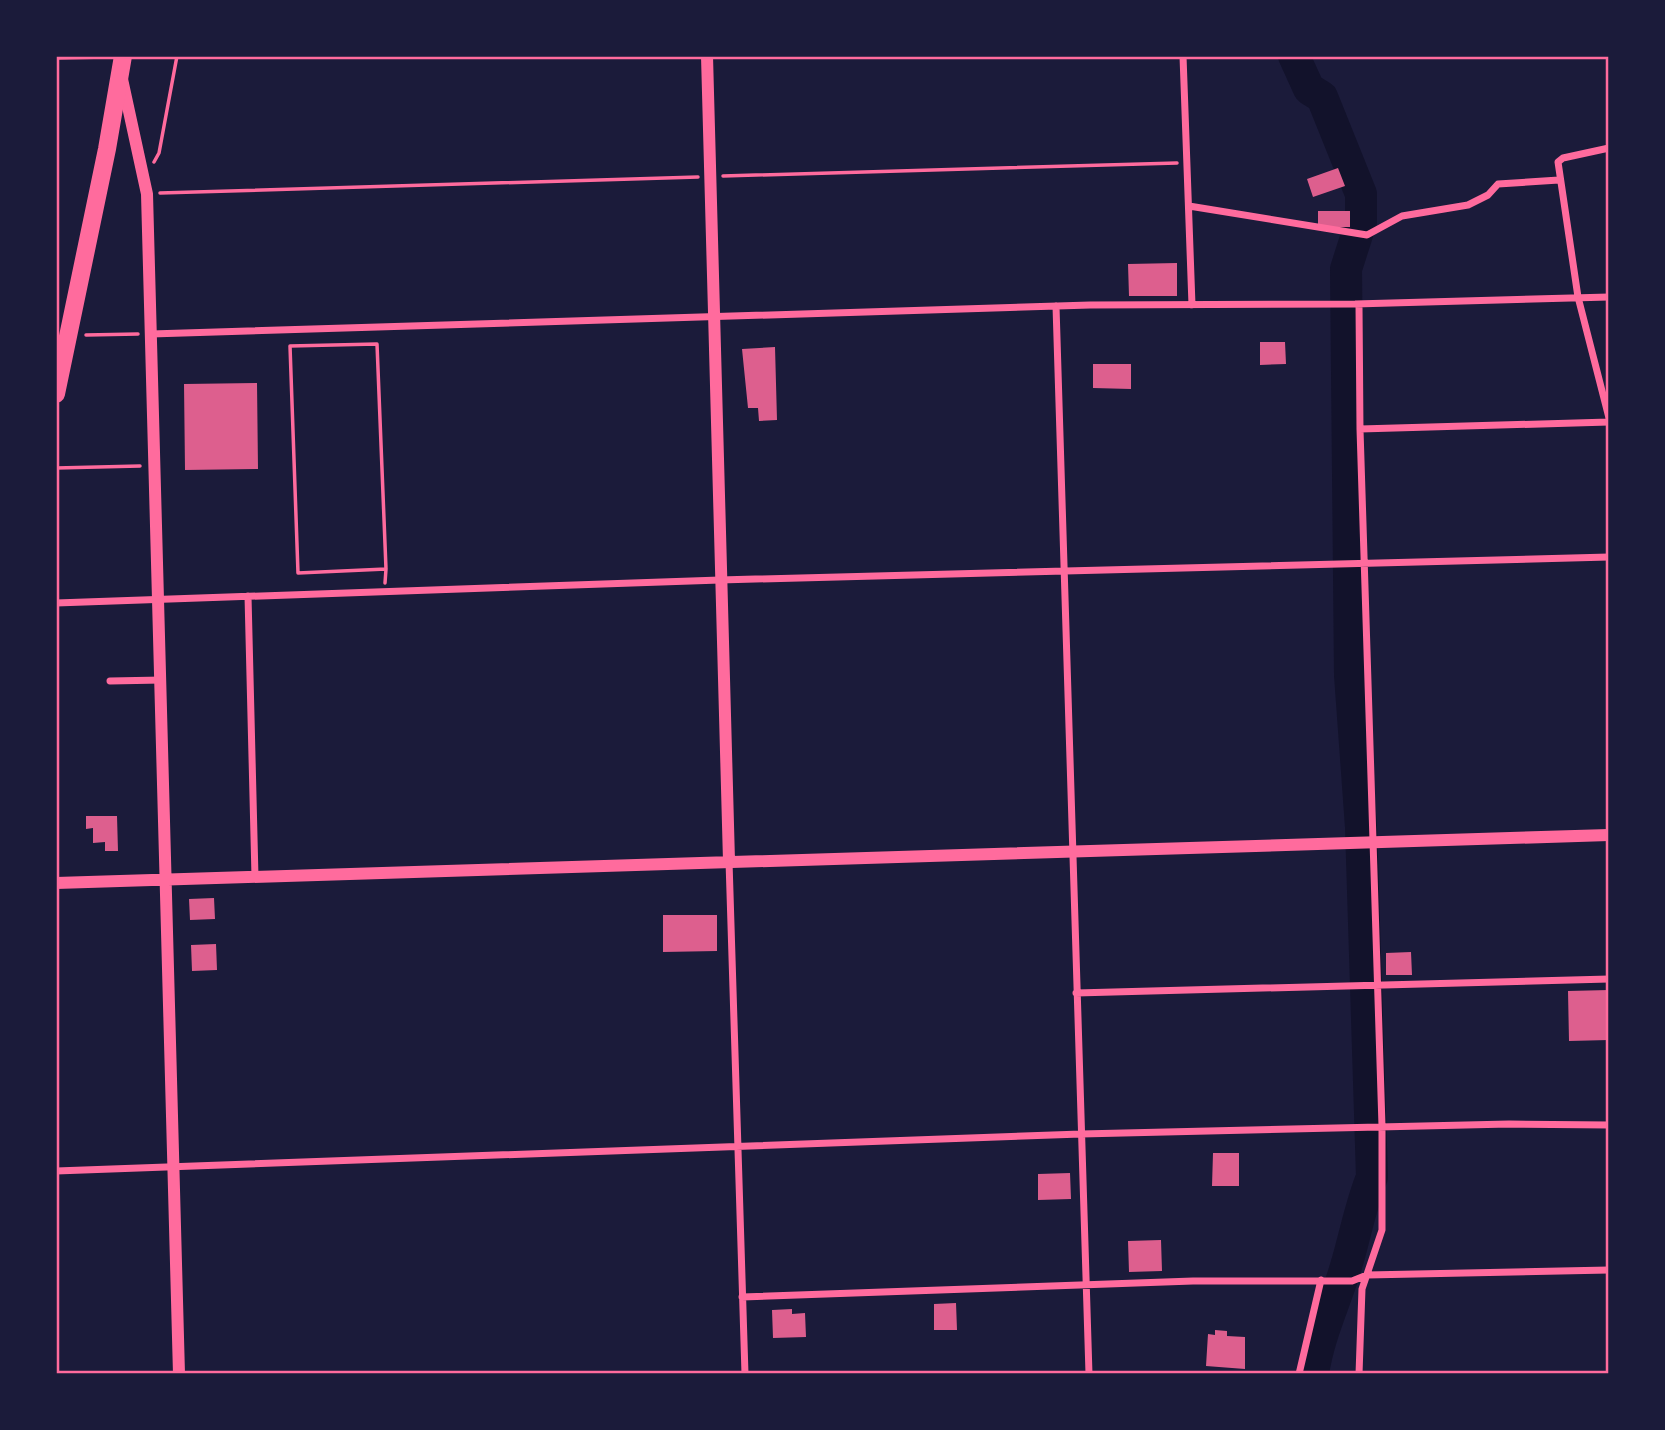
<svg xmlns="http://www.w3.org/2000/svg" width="1665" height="1430" viewBox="0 0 1665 1430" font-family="'Noto Sans',sans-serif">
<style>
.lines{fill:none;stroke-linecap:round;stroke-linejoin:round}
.river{stroke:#12122b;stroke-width:32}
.building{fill:#dd5f8e}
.path{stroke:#ff6b9d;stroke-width:3.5}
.minor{stroke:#ff6b9d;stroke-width:7}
.tertiary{stroke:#ff6b9d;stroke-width:12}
.motorway{stroke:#ff6b9d;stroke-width:18}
.neatline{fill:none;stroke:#ff6b9d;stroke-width:2.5}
</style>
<rect width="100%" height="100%" fill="#1b1b3a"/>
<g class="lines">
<path class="river" d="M1294,56L1309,89L1322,97L1361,194V222L1346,269L1350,675L1361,827L1372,1177C1359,1209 1354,1243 1343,1276C1332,1309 1318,1339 1313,1374"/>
</g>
<path class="building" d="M1338,168L1345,186L1313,197L1307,179Z
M1318,211H1350V227H1318Z
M1177,263V296H1129L1128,264Z
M1260,342H1285L1286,364L1260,365Z
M775,347L777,420L759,421L758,408H748L742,349Z
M1093,364H1131V389L1093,388Z
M257,383L258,469L185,470L184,384Z
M86,816H117L118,851H105V842L93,843V828L86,829Z
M214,898L215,919L190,920L189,899Z
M663,915H717V951L663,952Z
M216,944L217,970L192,971L191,945Z
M1411,952L1412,975H1386V953Z
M1609,990V1040L1569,1041L1568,991Z
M1213,1153H1239V1186H1212Z
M1070,1173L1071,1199L1038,1200V1174Z
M1161,1240L1162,1271L1129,1272L1128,1241Z
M956,1303L957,1330H934V1304Z
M792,1309V1314L805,1313L806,1337L773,1338L772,1310Z
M1215,1330L1227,1331V1336L1245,1337V1369L1206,1366L1208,1334L1215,1335Z"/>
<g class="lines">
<path class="path" d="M56,58L107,57
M154,162L159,153L177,56
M723,176L1177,163
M160,193L698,177
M86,335L138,334
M56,468L140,466
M385,583L386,569L377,344L290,346L298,573L386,569"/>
<path class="minor" d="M1183,56L1192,305
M1609,148L1563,158L1558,162L1578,297L1609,418
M1189,206L1367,235L1402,216L1468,205L1488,195L1498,184L1559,180
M1359,304L1360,429L1382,1126V1230L1362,1289L1359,1374
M1056,306L1089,1374
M151,334L1090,305L1355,304L1609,297
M1360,429L1609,422
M248,596L255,877
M56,603L720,580L1609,557
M110,681L162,680
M729,861L745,1374
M1076,993L1609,979
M56,1171L1081,1134L1509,1124L1609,1125
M742,1297L1193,1281H1352L1367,1275L1609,1270
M1299,1374L1321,1280"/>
<path class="tertiary" d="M707,56L729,861
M122,79L147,194L179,1374
M56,883L1609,835"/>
<path class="motorway" d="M56,394L107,149L123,56"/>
</g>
<rect width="1665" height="1430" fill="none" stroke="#1b1b3a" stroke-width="116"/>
<rect x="58" y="58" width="1549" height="1314" class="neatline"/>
</svg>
